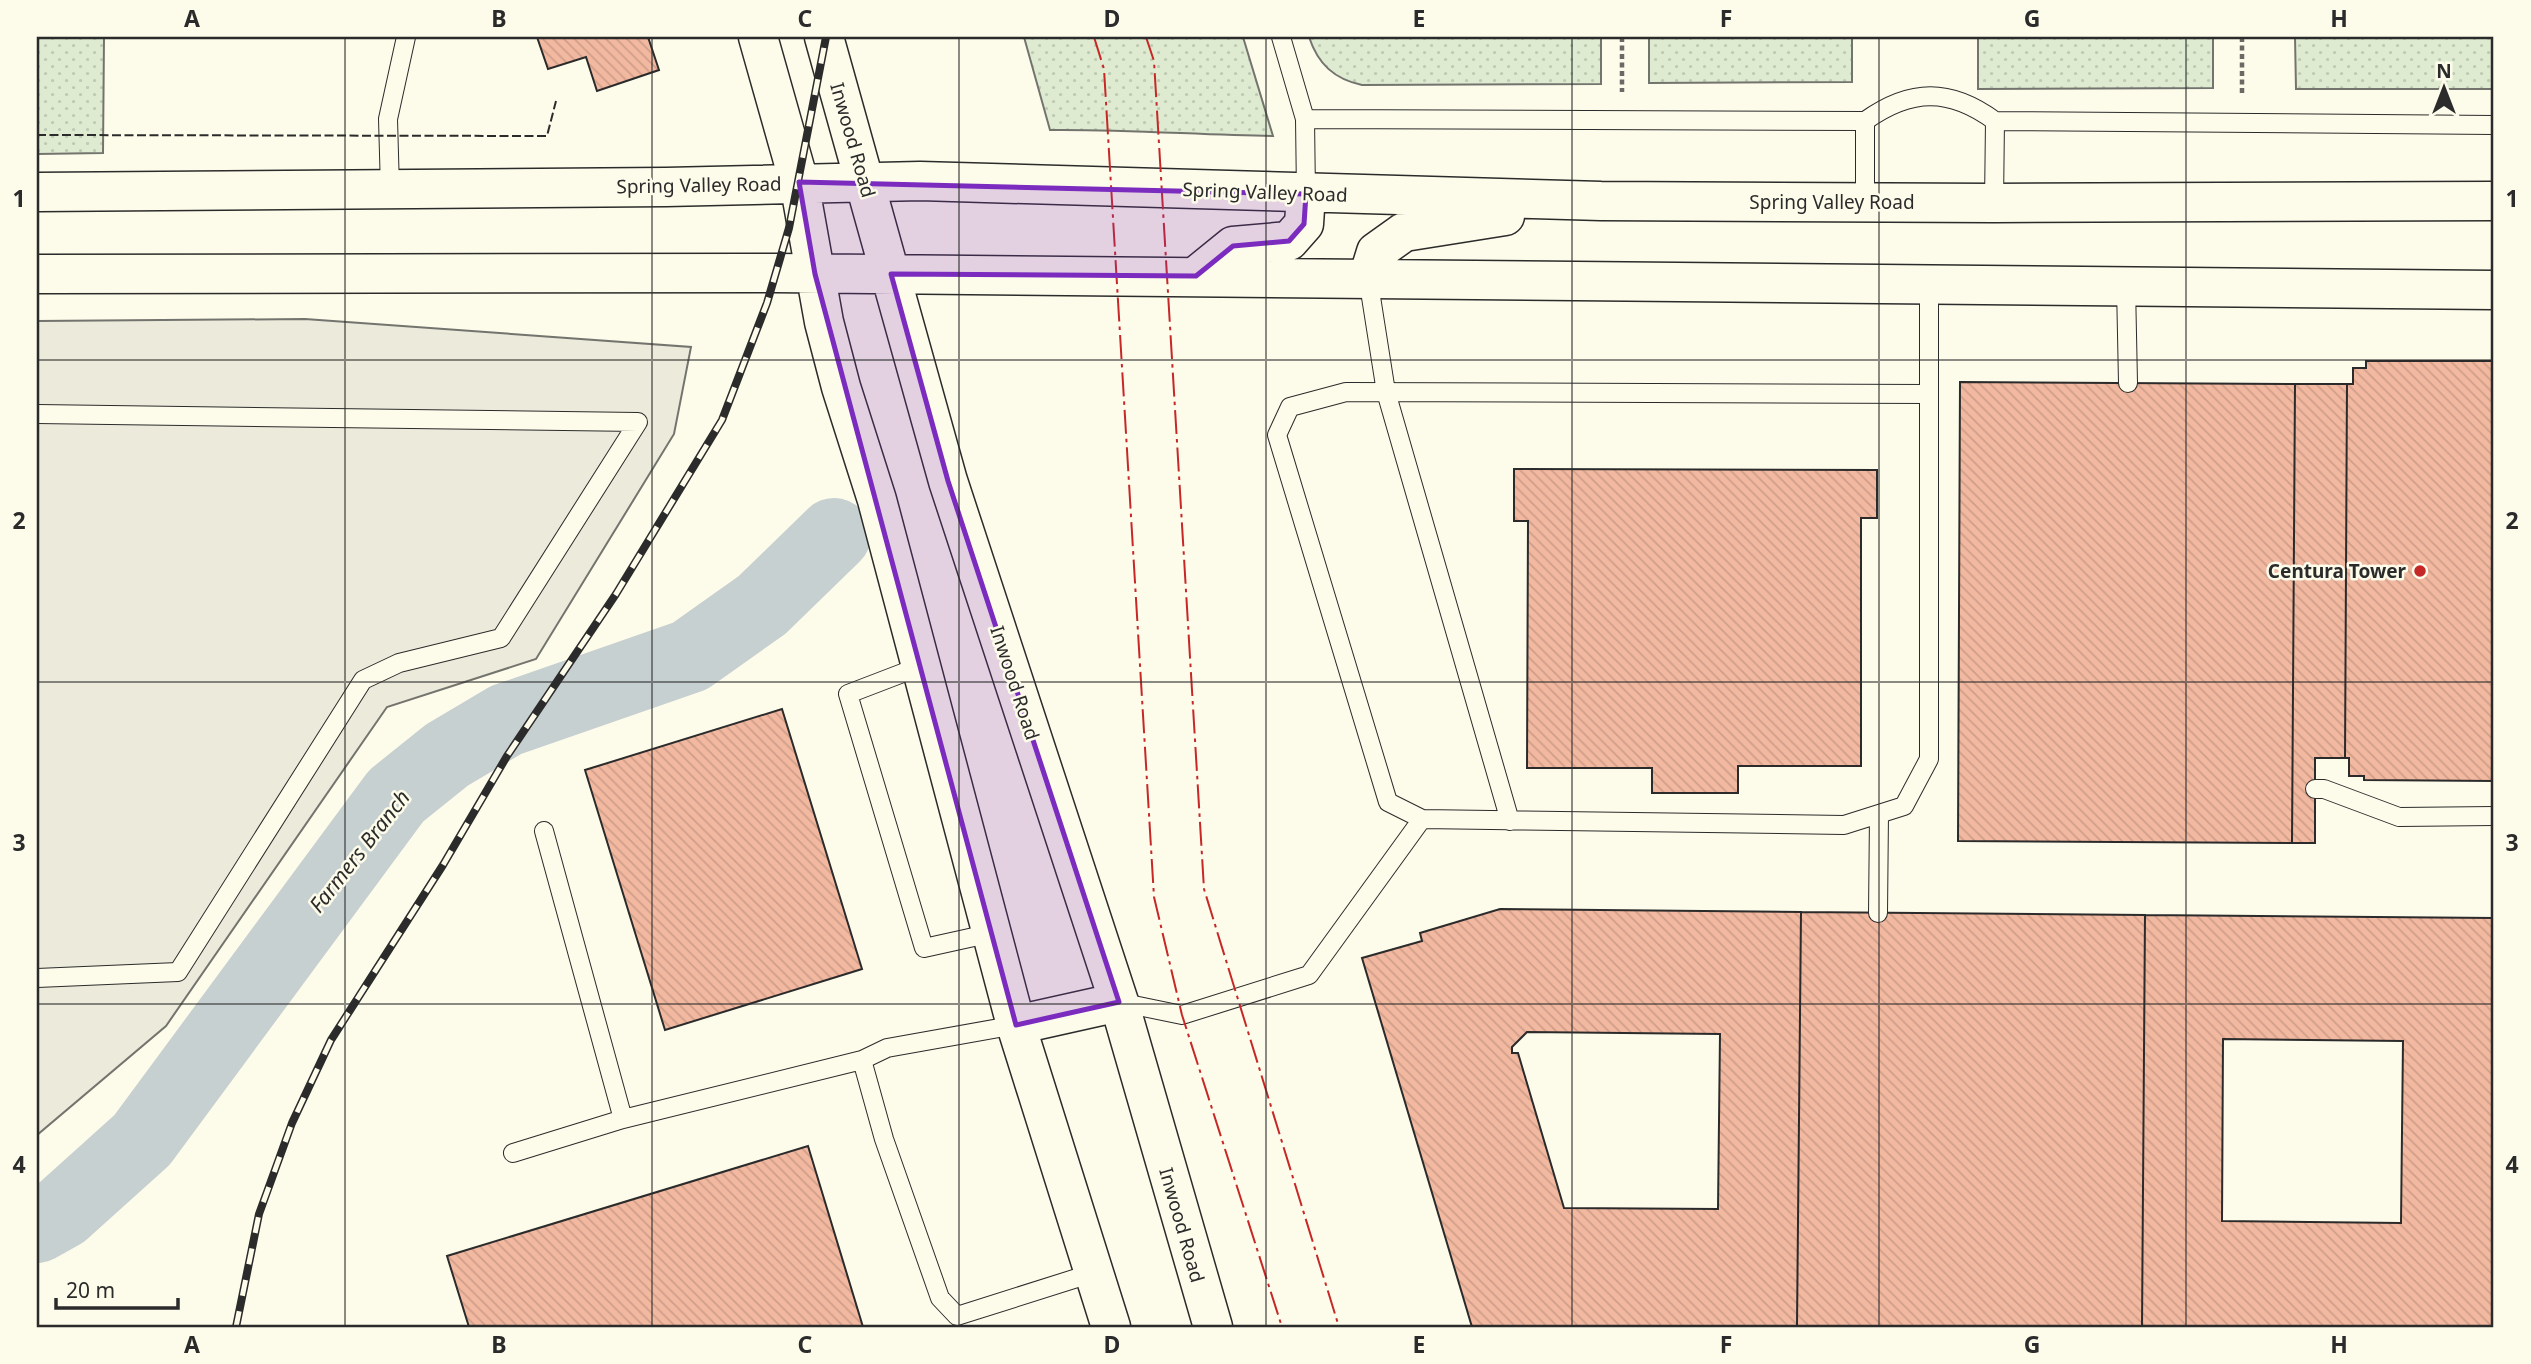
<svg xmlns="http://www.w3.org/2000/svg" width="2531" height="1364" viewBox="0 0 2531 1364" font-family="'Noto Sans',sans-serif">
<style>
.grass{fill:url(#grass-dots);stroke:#74746e;stroke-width:2}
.parking{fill:#eceadb;stroke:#74746e;stroke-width:2}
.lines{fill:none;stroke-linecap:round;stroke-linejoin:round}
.river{stroke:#c7d0d0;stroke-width:74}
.building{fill:url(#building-back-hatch);stroke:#2b2b2b;stroke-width:2;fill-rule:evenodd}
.service-casing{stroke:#2b2b2b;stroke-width:20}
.secondary-casing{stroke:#2b2b2b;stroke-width:41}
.path{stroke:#6a6964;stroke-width:4.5;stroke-dasharray:5 3.5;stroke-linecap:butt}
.service{stroke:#fdfbea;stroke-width:18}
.secondary{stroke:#fdfbea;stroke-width:38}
.rail-casing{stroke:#2b2b2b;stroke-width:8}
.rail{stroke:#fdfbea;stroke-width:5;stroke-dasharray:16;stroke-linecap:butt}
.fence{stroke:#2b2b2b;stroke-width:2;stroke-dasharray:9 3.5;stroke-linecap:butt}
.power{stroke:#c62828;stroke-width:2;stroke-dasharray:24 5 3.5 5;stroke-linecap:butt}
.marked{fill:#7b2cbf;fill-opacity:0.2;stroke:#7b2cbf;stroke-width:5;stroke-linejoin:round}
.grid{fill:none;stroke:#2b2b2b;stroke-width:2;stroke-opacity:0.55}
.poi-dot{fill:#c62828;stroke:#fdfbea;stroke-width:2.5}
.labels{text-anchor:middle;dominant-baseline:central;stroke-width:5;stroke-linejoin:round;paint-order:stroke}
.street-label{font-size:19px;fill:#2b2b2b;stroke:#fdfbea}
.poi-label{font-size:19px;font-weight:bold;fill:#2b2b2b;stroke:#fdfbea;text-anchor:end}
.water-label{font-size:21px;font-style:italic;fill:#2b2b2b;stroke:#fdfbea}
.neatline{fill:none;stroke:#2b2b2b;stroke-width:2.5}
.grid-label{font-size:23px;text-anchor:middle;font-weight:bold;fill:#2b2b2b}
</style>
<defs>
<pattern id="grass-dots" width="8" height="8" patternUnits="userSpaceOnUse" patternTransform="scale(1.75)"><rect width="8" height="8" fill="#deebd1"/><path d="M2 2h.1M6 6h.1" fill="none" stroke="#bfcab4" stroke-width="1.8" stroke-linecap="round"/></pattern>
<pattern id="building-back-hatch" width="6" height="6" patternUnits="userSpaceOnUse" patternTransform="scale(1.75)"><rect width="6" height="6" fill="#f2b8a0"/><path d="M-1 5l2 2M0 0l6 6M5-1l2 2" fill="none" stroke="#d09e8a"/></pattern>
</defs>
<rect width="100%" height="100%" fill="#fdfbea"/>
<path class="grass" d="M37,37H104L103,153L37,154Z
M1024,37H1243L1273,136C1199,135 1125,129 1050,130Z
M1309,37H1601V84L1362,85C1334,79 1318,64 1309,37Z
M1649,37H1852V82L1649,83Z
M1978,37H2213V88L1978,89Z
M2295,37H2494V89H2296Z"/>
<path class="parking" d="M305,319L691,347L674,434L536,659L387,707L166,1026L37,1135V321Z"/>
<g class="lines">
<path class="river" d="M37,1226L62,1212L142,1140L396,796L447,755L506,720L690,656L762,605L834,535"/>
</g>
<path class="building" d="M537,37H648L659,70L597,91L586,57L548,69Z
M2366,361H2494V781L2364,780V776H2349V758H2345L2347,384H2353V368H2366Z
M1960,382L2295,384L2292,843L1958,841Z
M2295,384H2347L2345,758H2315V843H2292Z
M1514,469L1877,470V518H1861V766H1738V793H1652V768H1527L1528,521H1514Z
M782,709L862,969L665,1030L585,770Z
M1500,909L1801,912L1797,1326L1906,1327H1472L1362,958L1422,941L1420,933ZM1527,1032L1720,1034L1718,1209L1564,1208L1518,1053H1512V1047Z
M1801,912L2145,915L2142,1327L1797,1326Z
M2145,915L2494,918V1327H2142ZM2223,1039L2403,1041L2401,1223L2222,1221Z
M808,1146L863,1327H469L447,1256Z"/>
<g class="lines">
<g class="service-casing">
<path id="service" d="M1281,37L1305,119L1306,194
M1305,119L1865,121C1911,88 1950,88 1995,121L2494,125
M1865,121V202
M390,189L388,119L406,37
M1994,203L1995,121
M1368,278L1386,392L1510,821
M1929,284C1929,443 1929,601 1929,759L1904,806L1844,825L1422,819L1388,802L1277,435L1290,407L1346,392L1929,394
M2126,286L2128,383
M37,414L638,422L501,638L399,663L363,680L178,972L37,978
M921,666L848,694L924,948L992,933
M2315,789H2324L2399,817L2494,816
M544,831L623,1119L862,1060
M1878,913L1879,814
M1119,1002L1182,1015L1309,975L1422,819
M1016,1025L887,1048L862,1060L884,1139L940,1298L957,1316L1093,1273
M513,1153L623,1119"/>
</g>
<g class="secondary-casing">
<path id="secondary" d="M758,37L799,182L824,322L841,387L877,500L1016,1025L1111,1327
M824,37L948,481L1119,1002L1213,1327
M37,192L666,187L920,181L1601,201L1994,203L2494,201
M37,274L775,273L2494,290
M1196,276L1233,246L1289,241L1304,224L1306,194
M1368,278L1376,252L1404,232L1505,216
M1016,1025L1119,1002"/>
</g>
<path class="path" d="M1622,37V92
M2242,37V95"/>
<use href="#service" class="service"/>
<use href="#secondary" class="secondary"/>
<g class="rail-casing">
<path id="rail" d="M236,1327L259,1214L292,1123L331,1040L443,865L507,756L616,594L722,420L767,303L789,228L826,37"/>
</g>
<use href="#rail" class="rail"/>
<path class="fence" d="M37,135L547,136L556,101"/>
<path class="power" d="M1094,37L1104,69L1154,897L1182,1015L1282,1327
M1146,37L1154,61L1204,889L1339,1327"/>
</g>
<path class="marked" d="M799,182L1306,194L1304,224L1289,241L1233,246L1196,276L891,274L948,481L1119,1002L1016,1025L815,274Z"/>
<path class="grid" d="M345,37V1327M652,37V1327M959,37V1327M1266,37V1327M1572,37V1327M1879,37V1327M2186,37V1327M37,360H2494M37,682H2494M37,1004H2494"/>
<circle class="poi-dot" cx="2420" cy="571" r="7"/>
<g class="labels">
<g class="street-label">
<text transform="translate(853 140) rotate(74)">Inwood Road</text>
<text transform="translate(699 185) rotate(-1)">Spring Valley Road</text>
<text transform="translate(1265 192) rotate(2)">Spring Valley Road</text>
<text x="1832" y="202">Spring Valley Road</text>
<text transform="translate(1015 683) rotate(72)">Inwood Road</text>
<text transform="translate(1182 1225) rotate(74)">Inwood Road</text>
</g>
<g class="poi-label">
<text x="2406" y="571">Centura Tower</text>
</g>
<g class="water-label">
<text transform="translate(359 851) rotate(-52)">Farmers Branch</text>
</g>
</g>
<rect width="2531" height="1364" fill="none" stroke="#fdfbea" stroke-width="77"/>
<g transform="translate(2444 88)" stroke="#fdfbea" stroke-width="5" paint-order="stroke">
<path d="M0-5L12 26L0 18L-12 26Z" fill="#2b2b2b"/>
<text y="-10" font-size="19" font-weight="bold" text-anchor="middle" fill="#2b2b2b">N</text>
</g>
<path d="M56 1298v10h122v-10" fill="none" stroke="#2b2b2b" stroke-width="3.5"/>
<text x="66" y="1298" font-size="21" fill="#2b2b2b" stroke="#fdfbea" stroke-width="5" paint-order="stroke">20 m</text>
<rect x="38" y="38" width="2454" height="1288" class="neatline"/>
<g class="grid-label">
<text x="192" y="27">A</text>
<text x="499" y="27">B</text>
<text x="805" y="27">C</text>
<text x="1112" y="27">D</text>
<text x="1419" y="27">E</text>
<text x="1726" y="27">F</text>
<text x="2032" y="27">G</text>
<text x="2339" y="27">H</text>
<text x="19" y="207">1</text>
<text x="2512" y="207">1</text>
<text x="19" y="529">2</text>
<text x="2512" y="529">2</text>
<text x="19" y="851">3</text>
<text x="2512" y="851">3</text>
<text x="19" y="1173">4</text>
<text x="2512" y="1173">4</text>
<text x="192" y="1353">A</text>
<text x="499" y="1353">B</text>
<text x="805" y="1353">C</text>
<text x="1112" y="1353">D</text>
<text x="1419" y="1353">E</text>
<text x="1726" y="1353">F</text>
<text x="2032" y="1353">G</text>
<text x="2339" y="1353">H</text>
</g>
</svg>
